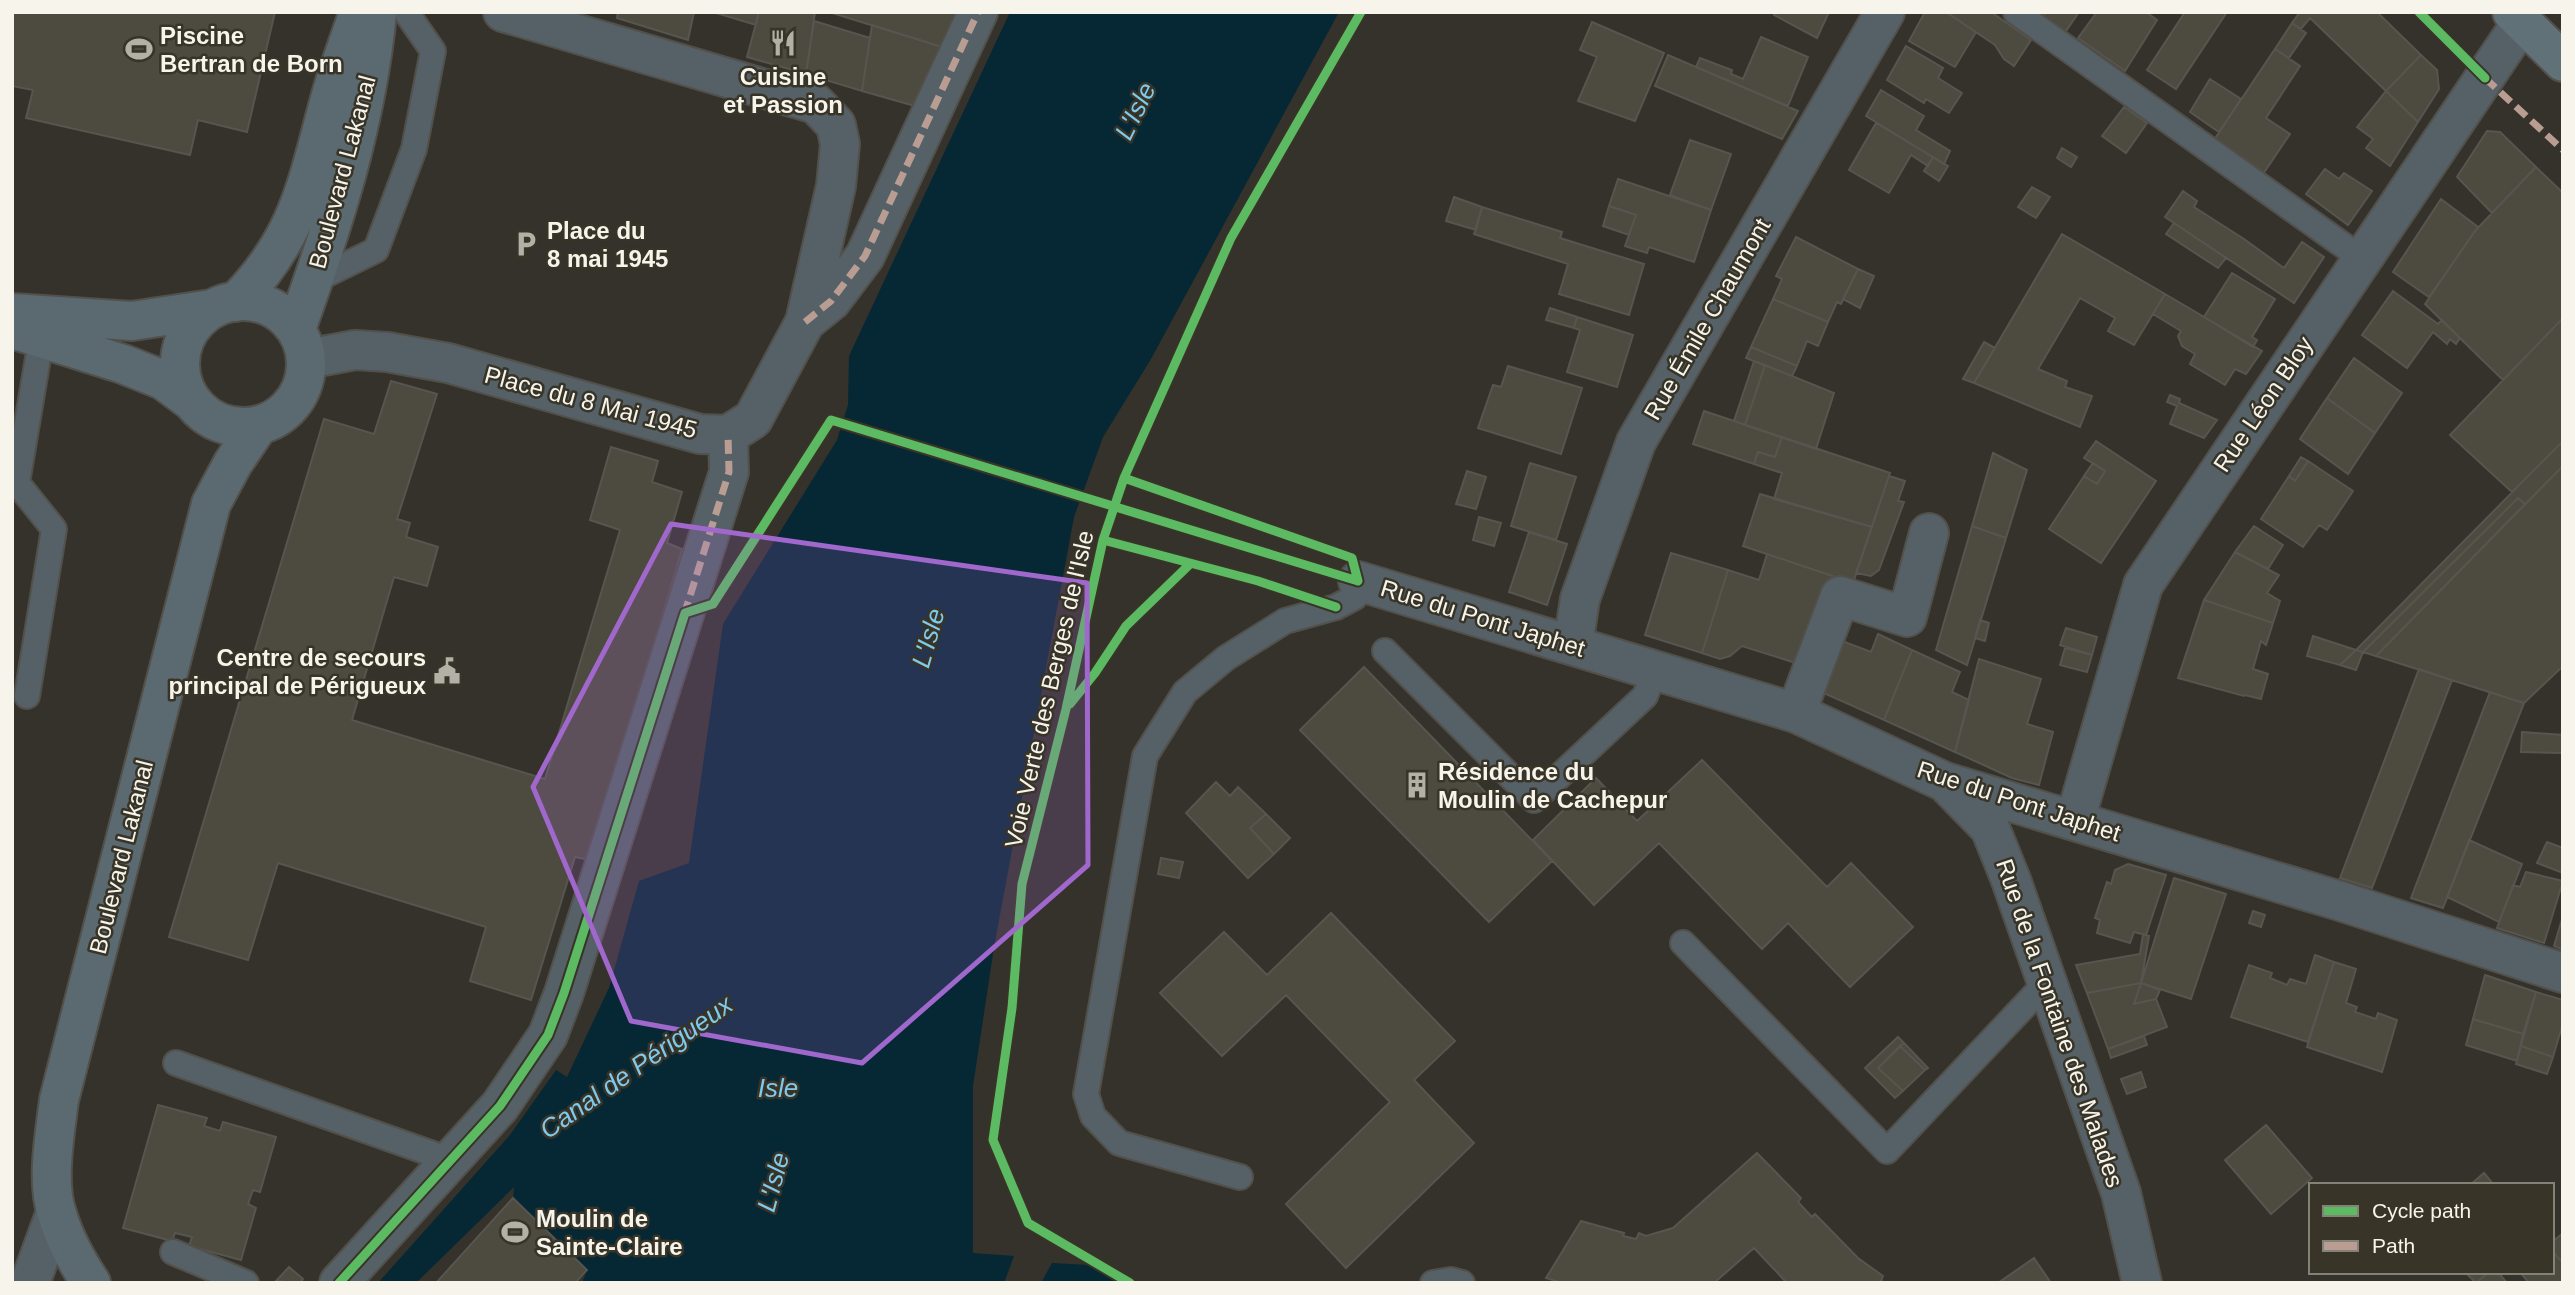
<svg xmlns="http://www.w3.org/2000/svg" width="2575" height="1295" viewBox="0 0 2575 1295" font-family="Arial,sans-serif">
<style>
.water{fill:#062734}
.building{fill:#4d4a3f;stroke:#57554f;stroke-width:2}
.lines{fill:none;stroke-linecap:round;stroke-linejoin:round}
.lane-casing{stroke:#52504b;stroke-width:28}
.street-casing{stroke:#52504b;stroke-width:42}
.secondary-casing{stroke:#52504b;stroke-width:42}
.primary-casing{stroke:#52504b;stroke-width:42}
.lane{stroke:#556166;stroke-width:24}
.street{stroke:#556166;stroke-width:38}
.secondary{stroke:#5b6a71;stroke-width:38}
.primary{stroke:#607278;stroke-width:38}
.quiet{stroke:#b99d93;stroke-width:7;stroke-dasharray:14 7;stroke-linecap:butt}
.cycleway-casing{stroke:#383427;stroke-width:13}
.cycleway{stroke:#5cba63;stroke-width:9}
.marked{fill:#a068cc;fill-opacity:0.2;stroke:#a068cc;stroke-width:5;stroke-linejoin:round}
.labels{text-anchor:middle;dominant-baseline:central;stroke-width:5;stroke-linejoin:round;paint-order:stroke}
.poi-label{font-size:24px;font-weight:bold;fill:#f7f4ec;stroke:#383427;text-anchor:start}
.street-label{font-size:24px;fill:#f7f4ec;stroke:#383427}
.water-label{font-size:26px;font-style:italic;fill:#7ecaee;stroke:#383427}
</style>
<rect width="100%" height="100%" fill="#34322b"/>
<path class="water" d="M1010,12H1339L1151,359L1103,437L1074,517L994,947L973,1086V1253L1014,1256L1004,1283H582L587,1270L513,1198L514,1187L416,1283H378L510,1135L556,1070L567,1077L609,988L639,881L689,863L723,624L837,440L848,405L849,356Z
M1052,1263L1088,1265L1120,1283H1041Z"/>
<path class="building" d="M12,12H275L247,132L198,120L190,155L26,118L33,90L12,86Z
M618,12H694L688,40L617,18Z
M713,12H759L756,25Z
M759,12H815L806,74L747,57Z
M829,12H959L945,48Z
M1775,12H1829L1817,38L1774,15Z
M1925,12H1946L1976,32L1955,67L1909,41Z
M1946,12H1991L2031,40L2014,66L2004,59L1995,45Z
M2046,12H2079L2064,34L2042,18Z
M2097,12H2146L2157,20L2125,71L2078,38Z
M2185,12H2227L2176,89L2147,70Z
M2300,12H2377L2421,55L2386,91L2310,18L2301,29L2292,23Z
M814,21L870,38L862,91L806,74Z
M1592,22L1664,53L1635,121L1578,101L1597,57L1580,50Z
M2292,23L2306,33L2289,58L2275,49Z
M872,25L945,48L922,108L862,91Z
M1761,37L1808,57L1788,106L1696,67L1700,58L1732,70L1731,74L1743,79Z
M1906,46L1943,68L1938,78L1962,93L1949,113L1926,99L1924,103L1887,80Z
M2275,49L2300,66L2266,118L2290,134L2263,174L2214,140Z
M1668,55L1798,111L1782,139L1655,86Z
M2421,55L2437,70L2439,89L2418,122L2386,91Z
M2210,79L2241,99L2219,132L2190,112Z
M1881,90L1924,116L1916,130L1950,151L1944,164L1866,116Z
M2386,91L2418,122L2390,166L2366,148L2373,139L2357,127Z
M2124,107L2147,123L2126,153L2102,136Z
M1876,123L1933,157L1928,166L1911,155L1889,193L1849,170Z
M2487,131L2500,132L2536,167L2492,213L2457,177Z
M1690,140L1731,154L1711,210L1670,195Z
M2062,148L2077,157L2071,167L2057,158Z
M1933,157L1948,166L1939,181L1924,171Z
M2536,167L2563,193V318L2503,380L2425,304L2475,231Z
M2325,169L2339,179L2344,173L2372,191L2348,225L2306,194Z
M1618,179L1711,210L1694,262L1649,247L1647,253L1625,246L1636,215L1609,206Z
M2032,187L2050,197L2036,218L2018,207Z
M2183,191L2197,201L2194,207L2244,239L2284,268L2302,242L2324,257L2294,303L2165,217Z
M1454,197L1482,207L1476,230L1446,221Z
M2441,199L2478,227L2429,297L2393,272Z
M1609,206L1636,215L1629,235L1603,226Z
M1482,207L1562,232L1560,238L1644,264L1629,315L1559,294L1568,264L1474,234Z
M2174,223L2226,258L2218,268L2166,234Z
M2062,234L2165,294L2134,345L2108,331L2115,318L2080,298L2038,369L2067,381L2065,387L2092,396L2080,427L1974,383Z
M1796,237L1858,269L1841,304L1837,302L1828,322L1773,299L1782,279L1776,276Z
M1858,269L1874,276L1860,308L1843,299Z
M2232,273L2275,299L2252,337L2257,340L2253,347L2204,317Z
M2393,291L2438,324L2442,320L2460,338L2456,344L2450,339L2447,344L2433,332L2407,368L2362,335Z
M2165,294L2262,351L2246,374L2235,369L2225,385L2190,364L2195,354L2182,346L2178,336L2181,331L2153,314Z
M1773,299L1828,322L1818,346L1807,341L1797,366L1751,347Z
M1550,308L1577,317L1574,328L1546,320Z
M1577,317L1633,335L1617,387L1567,372L1580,330L1574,328Z
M2563,318V441L2512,492L2450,435Z
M1984,342L1995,348L1974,383L1963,379Z
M1751,347L1797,366L1792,376L1746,358Z
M2354,358L2402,393L2375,433L2327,398Z
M1754,361L1765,365L1745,425L1734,421Z
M1765,365L1834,393L1816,449L1745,425Z
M1508,366L1582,388L1561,454L1478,428L1493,385L1501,387Z
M391,381L437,394L397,519L410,523L406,537L438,547L427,586L394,577L352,720L545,779L620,530L590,520L611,447L658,461L652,482L682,492L667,543L682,549L590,860L575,857L531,1000L470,981L486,927L278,863L248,960L169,937L324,419L374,434Z
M2170,395L2180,399L2179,403L2217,420L2204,438L2170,424L2177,406L2167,402Z
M2327,398L2375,433L2348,474L2300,439Z
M1704,411L1782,437L1775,457L1758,452L1754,464L1693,444Z
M1782,437L1890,473L1872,527L1774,499L1782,473L1754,464L1758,452L1775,457Z
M2096,441L2156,481L2101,563L2049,529L2084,476L2097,484L2105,471L2084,458Z
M2563,441V466L2525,504L2518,498L2363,652L2356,650Z
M1993,453L2027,470L2006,538L1972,526Z
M2301,457L2308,461L2295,481L2289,476Z
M2308,461L2353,491L2327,530L2319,525L2303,547L2261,519L2289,476L2295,481Z
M1530,463L1576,477L1556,540L1511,526Z
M2093,463L2105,471L2097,484L2084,476Z
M2563,466V666L2524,703L2376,656Z
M1467,471L1486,477L1476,509L1456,504Z
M1889,476L1905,481L1898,501L1904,502L1879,570L1871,576L1856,573Z
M1760,494L1872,527L1853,583L1743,546Z
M2518,498L2525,504L2376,656L2363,652Z
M1479,517L1501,523L1494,546L1473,540Z
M1972,526L2006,538L1967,665L1936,650Z
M2254,526L2283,545L2268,569L2235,552Z
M1529,532L1567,544L1547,605L1509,592Z
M2235,552L2279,575L2267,593L2280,601L2273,623L2204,600Z
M1671,553L1728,570L1702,653L1645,635Z
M1767,554L1833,576L1799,664L1742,646L1730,656L1720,659L1702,653L1728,570L1759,580Z
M2204,600L2273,623L2266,645L2261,641L2253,669L2268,674L2261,699L2245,695L2244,696L2178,678Z
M1980,620L1989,623L1985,641L1975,638Z
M2066,628L2097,637L2092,655L2060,645Z
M1878,634L1912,650L1884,720L1817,690L1837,639L1871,652Z
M2313,636L2356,650L2340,665L2307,656Z
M2065,648L2092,655L2087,672L2060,665Z
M1912,650L1960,672L1952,692L1969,700L1955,752L1884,720Z
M2356,650L2363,652L2356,670L2340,665Z
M1979,659L2041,679L2027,724L2053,732L2039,785L2012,778L1955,752Z
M1364,667L1552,861L1489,922L1300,730Z
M2419,669L2452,680L2372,888L2340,878Z
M2490,692L2524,703L2443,908L2411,898Z
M2522,732L2563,735V753L2521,752Z
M1702,760L1827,887L1851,863L1913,927L1850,987L1788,923L1762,949L1659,843L1594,905L1533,840L1596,778L1637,821Z
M1216,782L1230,796L1238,787L1266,814L1250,828L1274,854L1248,878L1186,813Z
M1266,814L1290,838L1274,854L1250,828Z
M2469,840L2522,864L2499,922L2447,897Z
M2547,842L2563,848V873L2537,863Z
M1161,858L1183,862L1179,878L1158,874Z
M2128,864L2166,875L2146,935L2134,932L2130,943L2097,933L2100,920L2095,918L2107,882L2111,884L2115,870Z
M2526,872L2563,881L2544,943L2497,928L2513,885L2520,887Z
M2174,878L2226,894L2191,999L2141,983Z
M2253,911L2265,915L2261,927L2249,923Z
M1331,913L1455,1041L1414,1080L1474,1143L1346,1268L1286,1204L1390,1102L1286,995L1222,1056L1160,993L1224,932L1267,975Z
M2563,916V950L2554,946Z
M2143,934L2149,936L2141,983L2087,993L2076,965L2140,954Z
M2315,955L2334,962L2308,1042L2231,1017L2249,965L2272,973L2270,978L2287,985L2290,979L2306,984Z
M2334,962L2356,969L2346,1003L2357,1007L2355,1012L2376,1019L2378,1013L2397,1020L2382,1072L2307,1047Z
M2485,975L2536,992L2523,1034L2473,1019Z
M2141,983L2134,1004L2156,999L2167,1027L2108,1049L2087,993Z
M2141,983L2160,990L2156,999L2134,1004Z
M2536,992L2563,1000V1023L2553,1057L2521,1046Z
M2473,1019L2523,1034L2517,1061L2466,1045Z
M2144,1036L2147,1045L2111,1058L2108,1049Z
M1898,1037L1904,1043L1878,1068L1903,1091L1895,1098L1865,1068Z
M1904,1043L1928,1068L1925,1070L1900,1046Z
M1900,1046L1925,1070L1903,1091L1878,1068Z
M2521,1046L2553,1057L2547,1074L2516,1064Z
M2141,1072L2146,1087L2127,1094L2121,1079Z
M158,1105L207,1118L204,1126L220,1131L223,1122L276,1137L260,1192L253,1190L248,1204L256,1208L241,1260L189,1246L192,1237L175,1233L172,1241L123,1228Z
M2266,1125L2312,1178L2271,1214L2225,1160Z
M1757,1153L1801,1198L1798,1202L1812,1217L1815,1214L1858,1258L1883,1276L1881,1281L1885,1283H1787L1754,1248L1714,1283H1562L1546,1278L1581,1221L1624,1233L1623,1236L1636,1239L1639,1233L1646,1236L1673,1228Z
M2484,1173L2494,1185H2470Z
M513,1198L587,1270L575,1283H436Z
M2563,1233V1263L2552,1251V1242Z
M2552,1251L2563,1263V1283H2529L2520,1272H2552Z
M2034,1258L2051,1283H1998Z
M289,1267L303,1279L300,1283L276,1281Z
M2465,1272H2489L2476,1283Z
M2489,1272H2498L2507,1283H2476Z"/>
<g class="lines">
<g class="lane-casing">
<path id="lane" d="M2016,12L2361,258
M313,281L376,250L414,149L433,51L406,12
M1385,651L1534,800L1645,696L1655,671
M27,696L54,529L17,483L41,340
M1683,943L1887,1151L2046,983
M176,1063L450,1160
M1240,1177L1119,1143L1093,1116L1086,1094L1145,756L1185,692L1226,658L1285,621L1336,607L1355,597L1358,581
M173,1252L246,1283
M1433,1283L1451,1280L1462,1283"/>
</g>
<g class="street-casing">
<path id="street" d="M805,322L831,301L865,256L978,12
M307,359L355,350L387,352L448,363L700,434L728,435L753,419L805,322L836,186L840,144L836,125L816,104L503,12
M1358,581L1796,713L1945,782L2340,901L2563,973
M1573,645L1580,599L1636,442L1885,12
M1796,713L1840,596L1907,617L1929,533
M1949,786L1990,828L2011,880L2121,1193L2142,1283
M2075,820L2143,585L2522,22
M30,1283L56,1212
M339,1283L500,1106L548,1035L564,993L729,472L728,435"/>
</g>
<g class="secondary-casing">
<path id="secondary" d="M180 364a63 63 0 1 1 126 0a63 63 0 1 1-126 0Z
M236,302C300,237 307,183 330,99C338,70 349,41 359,12
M12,313L132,321L212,309
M12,329L123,364L163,380L190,400
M296,329C333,226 367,122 377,12
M91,1283C77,1262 64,1238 57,1214C46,1182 55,1133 59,1100L211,504L233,463L258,426"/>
</g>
<g class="primary-casing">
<path id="primary" d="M2512,12L2563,62"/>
</g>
<use href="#lane" class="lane"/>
<use href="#street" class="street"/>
<use href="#secondary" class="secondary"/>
<use href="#primary" class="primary"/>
<path class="quiet" d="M2485,78L2563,150
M805,322L831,301L865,256L978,12
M684,615L729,472L728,435"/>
<g class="cycleway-casing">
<path id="cycleway" d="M2419,12L2485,78
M1124,478L1352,558L1358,581
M1103,540L1258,581L1336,607
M1070,704L1095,673L1126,626L1190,564
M339,1283L500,1106L548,1035L564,993L685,613L713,604L831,420L1358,581
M1130,1283L1028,1223L993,1140L1012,1008L1022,884L1066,709L1103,540L1124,478L1231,238L1361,12"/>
</g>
<use href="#cycleway" class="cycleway"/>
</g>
<path class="marked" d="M671,524L1087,583L1088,865L862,1063L631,1021L533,787Z"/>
<defs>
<g id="restaurant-bare" transform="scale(2.1)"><path d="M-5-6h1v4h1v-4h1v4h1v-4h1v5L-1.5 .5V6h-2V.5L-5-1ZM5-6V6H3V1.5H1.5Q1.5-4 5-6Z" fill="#b3b0a8" stroke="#383427" stroke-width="2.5" paint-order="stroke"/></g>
<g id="stadium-bare" transform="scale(2.1)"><path d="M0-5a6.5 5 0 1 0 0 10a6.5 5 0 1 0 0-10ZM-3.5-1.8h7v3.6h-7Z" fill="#b3b0a8" stroke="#383427" stroke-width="2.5" paint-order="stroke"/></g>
<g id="parking-bare" transform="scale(2.1)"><path d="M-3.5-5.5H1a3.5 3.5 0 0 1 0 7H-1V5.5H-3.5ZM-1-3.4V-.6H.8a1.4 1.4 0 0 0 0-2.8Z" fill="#b3b0a8" stroke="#383427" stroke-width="2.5" paint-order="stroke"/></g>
<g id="civic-bare" transform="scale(2.1)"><path d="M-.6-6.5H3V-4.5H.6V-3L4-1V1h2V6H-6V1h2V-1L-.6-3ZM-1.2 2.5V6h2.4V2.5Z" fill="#b3b0a8" stroke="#383427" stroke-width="2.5" paint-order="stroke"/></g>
<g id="building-bare" transform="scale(2.1)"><path d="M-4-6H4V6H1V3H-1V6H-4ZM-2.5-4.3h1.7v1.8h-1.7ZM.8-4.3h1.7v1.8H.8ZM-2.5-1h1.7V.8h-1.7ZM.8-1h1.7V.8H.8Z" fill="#b3b0a8" stroke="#383427" stroke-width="2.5" paint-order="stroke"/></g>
</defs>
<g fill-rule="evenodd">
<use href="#restaurant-bare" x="783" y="43"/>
<use href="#stadium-bare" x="139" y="49"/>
<use href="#parking-bare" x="526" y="244"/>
<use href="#civic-bare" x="447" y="671"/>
<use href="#building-bare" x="1417" y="785"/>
<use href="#stadium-bare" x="515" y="1232"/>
</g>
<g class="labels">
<g class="poi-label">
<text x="160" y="35">Piscine<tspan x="160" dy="28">Bertran de Born</tspan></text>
<text x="783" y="76" text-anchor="middle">Cuisine<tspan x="783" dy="28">et Passion</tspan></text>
<text x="547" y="230">Place du<tspan x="547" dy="28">8 mai 1945</tspan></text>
<text x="426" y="657" text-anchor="end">Centre de secours<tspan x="426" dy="28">principal de Périgueux</tspan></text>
<text x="1438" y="771">Résidence du<tspan x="1438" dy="28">Moulin de Cachepur</tspan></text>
<text x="536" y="1218">Moulin de<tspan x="536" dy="28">Sainte-Claire</tspan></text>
</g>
<g class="street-label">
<text transform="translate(342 172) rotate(-75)">Boulevard Lakanal</text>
<text transform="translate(1707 319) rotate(-60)">Rue Émile Chaumont</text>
<text transform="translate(591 402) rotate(15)">Place du 8 Mai 1945</text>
<text transform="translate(2263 404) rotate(-56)">Rue Léon Bloy</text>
<text transform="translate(1483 618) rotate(17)">Rue du Pont Japhet</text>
<text transform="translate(1049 689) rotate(-77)">Voie Verte des Berges de l'Isle</text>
<text transform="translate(2019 801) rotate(18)">Rue du Pont Japhet</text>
<text transform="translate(121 857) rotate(-76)">Boulevard Lakanal</text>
<text transform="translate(2060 1023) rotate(71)">Rue de la Fontaine des Malades</text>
</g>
<g class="water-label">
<text transform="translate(1135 111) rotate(-64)">L'Isle</text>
<text transform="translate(928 638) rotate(-74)">L'Isle</text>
<text transform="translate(636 1067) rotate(-35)">Canal de Périgueux</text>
<text x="778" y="1088">Isle</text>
<text transform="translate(773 1182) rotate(-75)">L'Isle</text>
</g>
</g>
<rect width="2575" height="1295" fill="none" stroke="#f7f4ec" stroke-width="28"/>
<rect x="2309" y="1183" width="245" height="91" fill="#383427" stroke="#848176" stroke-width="2"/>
<rect x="2323" y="1206" width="35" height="10" fill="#5cba63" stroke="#848176" stroke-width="2"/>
<text x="2372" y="1218" font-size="21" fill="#f7f4ec">Cycle path</text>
<rect x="2323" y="1241" width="35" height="10" fill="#b99d93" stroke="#848176" stroke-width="2"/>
<text x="2372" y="1253" font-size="21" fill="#f7f4ec">Path</text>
</svg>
